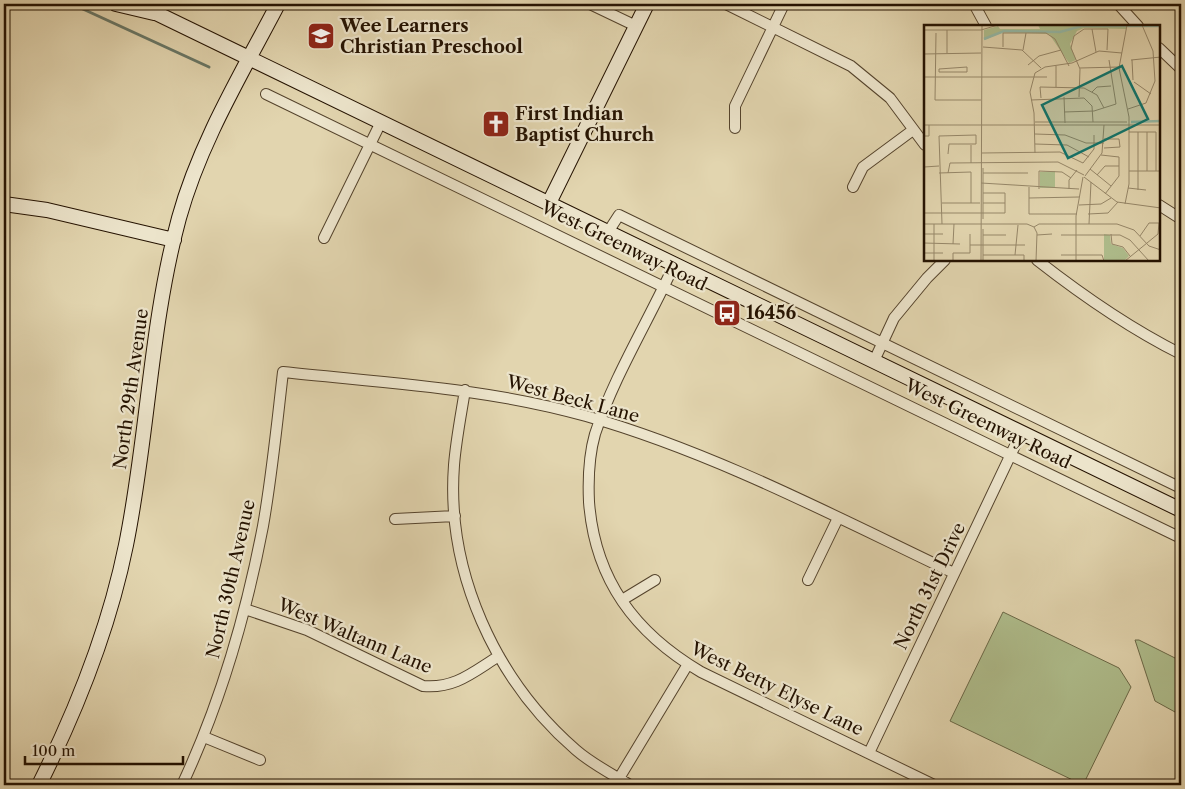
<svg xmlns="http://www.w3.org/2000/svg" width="1185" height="789" viewBox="0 0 1185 789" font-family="'Libre Caslon Text',serif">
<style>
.green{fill:#afbe8d;stroke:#6a6847}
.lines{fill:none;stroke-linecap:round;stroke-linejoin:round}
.stream{stroke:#687665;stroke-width:3}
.street-casing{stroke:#54432c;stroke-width:12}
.secondary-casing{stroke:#241201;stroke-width:16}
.street{stroke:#ece4cb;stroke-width:10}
.secondary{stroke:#ece4cb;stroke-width:14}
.labels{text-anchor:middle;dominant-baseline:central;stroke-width:4.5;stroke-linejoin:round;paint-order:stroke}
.poi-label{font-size:18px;font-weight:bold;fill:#241201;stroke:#ece4cb;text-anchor:start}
.street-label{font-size:18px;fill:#241201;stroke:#ece4cb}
.inset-river{fill:none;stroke:#95b9a7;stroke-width:2.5}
.inset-road{fill:none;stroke:#968769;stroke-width:1}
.view{fill:#0f766e;fill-opacity:0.15;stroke:#0f766e;stroke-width:2.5}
.inset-edge{fill:none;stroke:#241201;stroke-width:2.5}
</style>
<rect width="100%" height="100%" fill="#e2d5af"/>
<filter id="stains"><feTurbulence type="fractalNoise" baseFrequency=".004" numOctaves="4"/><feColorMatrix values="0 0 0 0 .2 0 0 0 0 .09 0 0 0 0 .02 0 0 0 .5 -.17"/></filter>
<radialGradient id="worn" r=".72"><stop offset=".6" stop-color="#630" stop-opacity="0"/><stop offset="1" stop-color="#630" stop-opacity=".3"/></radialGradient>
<path class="green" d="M1003,612L1119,668L1131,687L1083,785L950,721Z
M1135,640H1139L1181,661V706L1179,710L1175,712L1155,701Z"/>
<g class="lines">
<path class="stream" d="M72,4L209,67"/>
<g class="street-casing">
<path id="street" d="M590,4L636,26
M726,4L851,66L890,98L925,145
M974,4L986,26
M1118,4L1138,26
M1159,48L1181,69
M266,94L1181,538
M735,128V106L784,4
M853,187L863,167L913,130
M1159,205L1181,219
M608,232L619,215L1181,488
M324,238L381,122
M1037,260C1083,296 1129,328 1181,354
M674,265C649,320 614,376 595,434C589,455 588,480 589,502C595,580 635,633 701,672L934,785
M874,361L894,318L927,278L945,260
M465,390C461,415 456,440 454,465C446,572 495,680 576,750C592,764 612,774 630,785
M395,519L455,516
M808,580L838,518
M622,600L655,580
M245,609L307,630L423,686C455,689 473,672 499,656
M204,737L260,760
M869,753L1021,433
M182,785C221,702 246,615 263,526C272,475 277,423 283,372C385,383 487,388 586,416C715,453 834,516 954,573
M615,785L688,664"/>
</g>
<g class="secondary-casing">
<path id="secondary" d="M116,4L154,13
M144,4L158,14L1181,510
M549,203L647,4
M4,204L47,210L174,240
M39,785C77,709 109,629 126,545C148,437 150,325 179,218C200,142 242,73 278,4"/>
</g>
<use href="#street" class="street"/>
<use href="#secondary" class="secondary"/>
</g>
<defs>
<g id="school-square" transform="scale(1.4375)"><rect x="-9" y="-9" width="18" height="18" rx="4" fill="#8f2418" stroke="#ece4cb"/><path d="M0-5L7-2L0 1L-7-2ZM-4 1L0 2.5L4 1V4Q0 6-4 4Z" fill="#fff"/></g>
<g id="church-square" transform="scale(1.4375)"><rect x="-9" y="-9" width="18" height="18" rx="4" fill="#8f2418" stroke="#ece4cb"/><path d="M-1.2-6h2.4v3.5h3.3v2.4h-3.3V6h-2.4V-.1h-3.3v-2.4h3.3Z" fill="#fff"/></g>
<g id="bus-square" transform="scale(1.4375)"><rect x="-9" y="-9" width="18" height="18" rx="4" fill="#8f2418" stroke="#ece4cb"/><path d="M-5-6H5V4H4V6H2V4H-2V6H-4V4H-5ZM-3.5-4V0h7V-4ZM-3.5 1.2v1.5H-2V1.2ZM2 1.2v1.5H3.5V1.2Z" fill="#fff"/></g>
</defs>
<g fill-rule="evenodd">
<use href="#school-square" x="321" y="36"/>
<use href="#church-square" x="496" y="124"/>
<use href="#bus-square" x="727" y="313"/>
</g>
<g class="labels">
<g class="poi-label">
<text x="340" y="26">Wee Learners<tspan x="340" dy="21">Christian Preschool</tspan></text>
<text x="515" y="114">First Indian<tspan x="515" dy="21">Baptist Church</tspan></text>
<text x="746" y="313">16456</text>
</g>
<g class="street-label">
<text transform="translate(624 246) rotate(26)">West Greenway Road</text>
<text transform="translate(131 389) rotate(-82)">North 29th Avenue</text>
<text transform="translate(573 399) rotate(15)">West Beck Lane</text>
<text transform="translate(988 424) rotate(26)">West Greenway Road</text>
<text transform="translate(231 579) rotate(-77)">North 30th Avenue</text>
<text transform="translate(930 586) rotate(-64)">North 31st Drive</text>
<text transform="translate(355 636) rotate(23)">West Waltann Lane</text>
<text transform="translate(777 689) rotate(26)">West Betty Elyse Lane</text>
</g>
</g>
<g transform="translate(924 25)">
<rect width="236" height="236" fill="#e2d5af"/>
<path d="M114,0H202V4L160,3L153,6L146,19L152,35L145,38L125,9L79,7L60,15V5L74,1L76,4H116ZM131,146V163H116V147ZM180,209L186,210L187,219L199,223L205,231L200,236H180Z" fill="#afbe8d"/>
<path class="inset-river" d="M60,14L80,6L136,7L158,1H237M207,97L237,96"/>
<path class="inset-road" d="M168,4L172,27M0,5H57L74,0M12,8L11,75H57M59,22L98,25L117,43M79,22V8H122L131,14L145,41M99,25L102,8M23,28V5M0,29L57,28M207,35L237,32M208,35L209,55M104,40L115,31L137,25M43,42V47H15V44ZM156,43L195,42M0,52H123M210,57L227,69M132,62V41M168,67L173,62L187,61M140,72L141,98M155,72L156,44L147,23L150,11L160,4H184L183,25M117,73L116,62L160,63L173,70L180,83M107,75L160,73L168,81L169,97M204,84L222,78L231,56L229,26L218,0M140,87L170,86L192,79L185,35M111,97H203M0,100H237M205,107H232V146M111,109L141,110L162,118H180M0,111H5V100M111,119L143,120L165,132M180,123L196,122L195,114H180M58,128L136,127L159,138L170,124V110M111,128L110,88L106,67L111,48L121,42L148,38L175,26L198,28M24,129L25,119H52M177,130L195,132V151L181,169M47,138V120M0,142L15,141M166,144L187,161M205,146H237M223,146V107M15,148L47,147V178M24,148L26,138L134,137L160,150M59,148H104M173,150L181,141H195M161,151L178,128L180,100M160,152L193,177L237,183M57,158L155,164M105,162V189H153M204,163L222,165M115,164V146L138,147L147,153M145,164V155L153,145M214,165V107M105,173L155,172M18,178H56M59,178H81M201,179L205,159V92L195,43L203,0M155,180L177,179L187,173M0,188H81V168H59M164,189L184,188L194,177M59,194V143M0,199H103L110,202L115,199H193L210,205L225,221L237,225M18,199L15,111L52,110V119M165,199L167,157M110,202L113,208L112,236M0,209H19M187,209L188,219L199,222L206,231M59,210H82M113,210L128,209M137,210H196L206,215L225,236M0,218L36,219M29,219L30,199M46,220H101M0,228H19M59,230H100V236M91,230L94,200M137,230H178L180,236M10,236V199M29,236V228H46V209M57,236L58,0M59,236V204M152,236V191L159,152M201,236L234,209L235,198H225L216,211"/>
<path class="view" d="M198,41L224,94L144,133L118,80Z"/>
<rect width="236" height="236" class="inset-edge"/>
</g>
<rect width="1185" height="789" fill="none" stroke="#e2d5af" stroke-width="20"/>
<rect x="5" y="5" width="1175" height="779" fill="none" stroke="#241201" stroke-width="2.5"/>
<rect x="10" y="10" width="1165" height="769" fill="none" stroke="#241201"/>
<path d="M25 756v8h158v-8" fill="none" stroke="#241201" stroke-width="2.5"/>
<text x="32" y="756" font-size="15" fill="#241201" stroke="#ece4cb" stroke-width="4" paint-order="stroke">100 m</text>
<rect width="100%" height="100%" filter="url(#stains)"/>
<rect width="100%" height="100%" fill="url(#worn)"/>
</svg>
